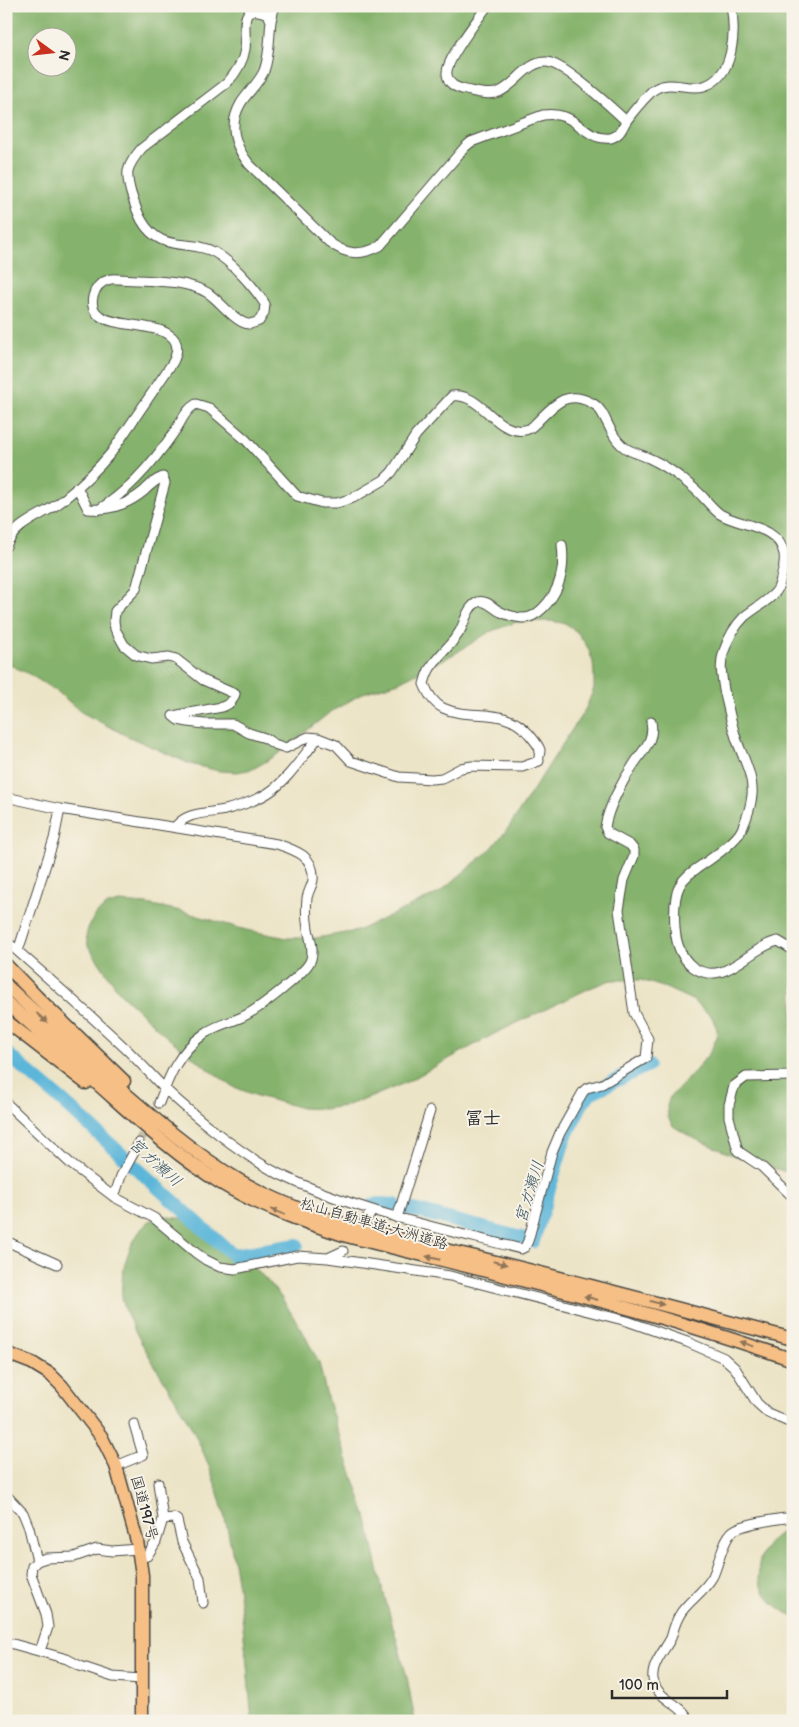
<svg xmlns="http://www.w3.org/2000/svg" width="799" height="1727" viewBox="0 0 799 1727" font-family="'Balsamiq Sans','Klee One',sans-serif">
<rect width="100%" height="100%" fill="#f7f3e8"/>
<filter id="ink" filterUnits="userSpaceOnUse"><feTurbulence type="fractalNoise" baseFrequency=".02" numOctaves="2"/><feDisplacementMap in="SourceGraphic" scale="10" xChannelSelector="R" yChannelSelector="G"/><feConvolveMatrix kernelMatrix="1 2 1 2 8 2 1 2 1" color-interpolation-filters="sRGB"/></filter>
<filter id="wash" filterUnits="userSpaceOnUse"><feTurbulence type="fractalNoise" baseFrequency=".0096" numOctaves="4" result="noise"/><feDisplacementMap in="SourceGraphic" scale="20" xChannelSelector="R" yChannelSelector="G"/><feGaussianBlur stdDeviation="1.12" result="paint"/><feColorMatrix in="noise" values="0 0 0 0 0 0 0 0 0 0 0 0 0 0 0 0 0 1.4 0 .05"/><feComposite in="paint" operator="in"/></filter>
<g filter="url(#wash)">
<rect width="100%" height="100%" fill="#ece4c6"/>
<path fill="#85b26c" stroke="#586e4c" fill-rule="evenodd" d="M6,6H793V1174L737,1157L691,1137L673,1126L668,1117L667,1106L670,1097L695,1071L710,1052L717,1037V1029L712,1017L692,1000L666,988L641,980H611L590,988L496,1033L407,1082L369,1098L344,1106L324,1109L302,1108L257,1096L232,1086L211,1071L168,1038L120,993L88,946L86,936L89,925L97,913L108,905L119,902L147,904L181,911L246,930L287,938H316L357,931L439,893L491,849L509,827L586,708L594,688V675L593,662L588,648L578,633L567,624L552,621L517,622L489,632L456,653L399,682L363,693L329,713L275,756L253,769L237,772L219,771L190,764L123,734L81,712L58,692L29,674L6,663ZM38,38H68V68H38Z
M160,1216L187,1219L199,1225L211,1232L264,1277L281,1297L302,1330L319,1363L328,1401L367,1519L382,1587L407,1677L415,1721H252C244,1633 237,1523 199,1443C181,1404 155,1369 135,1331C130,1320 123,1308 122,1296C120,1272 129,1240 147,1223C151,1220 156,1218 160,1216Z
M793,1527V1617C783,1610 773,1605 766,1595C748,1570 764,1535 793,1527Z"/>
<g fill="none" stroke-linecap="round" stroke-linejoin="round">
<path stroke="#5bb6d9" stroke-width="2.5" d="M230,1266L233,1255"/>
<path stroke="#5bb6d9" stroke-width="14" d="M6,1053L60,1099L233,1255L297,1245
M373,1205L380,1204L395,1205
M406,1208L533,1241L565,1137L581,1105L590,1093L648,1065"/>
</g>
</g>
<g filter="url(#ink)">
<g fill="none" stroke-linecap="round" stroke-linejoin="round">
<path stroke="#c5bfa7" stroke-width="9" stroke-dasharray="9 4.5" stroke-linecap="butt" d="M139,1143L159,1103"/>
<g stroke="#484742" stroke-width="11">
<path id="minor" d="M274,6C274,12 272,16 271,21C269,38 270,55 264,71C258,84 248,92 241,103C228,125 234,145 249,164L329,242C346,255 361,256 380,246L465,147L471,142L543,115C551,114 557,114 565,117C579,122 589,138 605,138C610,139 615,137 619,133C622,130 624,124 627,120C634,110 643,100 652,91C667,78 688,91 704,86C734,77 736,32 731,6
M487,6C478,20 445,60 447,74C448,85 457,88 466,90C476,92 489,96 499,92C516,85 527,61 547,62C565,64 612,108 626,121
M77,487L88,509C110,511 127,505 144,491C150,485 155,480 163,477L165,483L136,589L115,611L114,621L115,629L124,645L136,655L151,659L169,657L176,659L203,680L235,694C233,701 230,704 222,707L173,716L178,720L188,722L204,724H233L249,733L265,738L274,744L286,748L308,737L318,738L336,745L351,761L399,777L432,779L442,778L461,768L472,766L522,767L539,761C538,758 540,754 540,750C538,744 533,739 529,734C504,705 470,721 443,708C433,703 428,694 424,684C425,680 427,674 429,670C437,656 452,645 460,631C465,622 467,607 478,602C486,599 494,609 501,612C505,614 511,616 516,617C527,620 535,616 543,608C560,591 565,569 562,545
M98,510C128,492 155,460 175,431C182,421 185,410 196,404L209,408L223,420L246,440L297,496L322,503H337L353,498L384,480L392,472L416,435L452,396C482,392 495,435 525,430C531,429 533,426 537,422C554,405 566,389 592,403C607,410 608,438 627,449C636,454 646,456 655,461C663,465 672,471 680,477C687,483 696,489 702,496C708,502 713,509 720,514C739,526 779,525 784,554C785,561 784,567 782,574C781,578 780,584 778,588C774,598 753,609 744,617C735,626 728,639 724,651C719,665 722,676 724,690C728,706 731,722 736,738C742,756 754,776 752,795C751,805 746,820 742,829C739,836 732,842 726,847C689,879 671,871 675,928C676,943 680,957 693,967C724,989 749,947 778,941L793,950
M6,546C16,521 44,516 63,500C80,486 97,470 111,453L173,362C194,318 120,331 100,316C86,307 93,284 108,280C111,278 116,279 119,279C147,281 184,279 208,293C219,300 236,323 248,324C251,324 256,322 259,321L264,313L265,304C254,287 232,262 214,252C198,243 178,247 162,240C143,231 137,212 131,193C129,186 127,179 128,171C130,162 136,155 142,148L227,83C236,73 243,63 245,49C248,34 235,0 268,14L271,21
M6,797L60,809L277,844C295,850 315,856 313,880C312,886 308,892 307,898C306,908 306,918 308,929C310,939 314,948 311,959C308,972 256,1011 242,1017C229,1023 216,1025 204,1034C178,1053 170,1074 159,1103
M175,827C188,811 206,814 225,810C240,806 255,801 268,793C286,782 304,755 318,738
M6,941C46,976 86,1011 124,1047C138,1060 151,1075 164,1088C195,1117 242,1155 279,1174C355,1211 439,1228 521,1249L525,1247L528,1241L552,1152L560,1133L583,1092L587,1088L602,1084L646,1058L648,1039L634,1013L619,910L624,880L634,856V850L630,845L608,833L605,827C608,807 623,780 634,764C643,750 655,740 651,722
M18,951L54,839L60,809
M793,1076L746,1077L734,1086L729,1105V1117L738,1151L762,1167L793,1197
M6,1103L72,1165L114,1197L154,1218L196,1253L206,1260L220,1267L235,1269L297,1256L328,1258L450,1276L627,1321L687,1342L724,1358L735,1368L757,1403L768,1413L793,1424
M114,1197L121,1176L139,1143
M397,1218L430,1111
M365,1220L373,1211
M6,1241L57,1264
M328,1258L343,1251
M116,1466L143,1455L134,1424
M158,1483L163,1519
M6,1495L23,1513L29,1528L37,1561
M140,1558L147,1556L156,1542L163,1519L174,1518L177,1520L182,1542L200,1578L203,1603
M6,1642L67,1659L80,1666L113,1677L141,1679
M40,1651L48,1627L46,1614L31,1574L32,1566L37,1561L46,1558L74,1557L97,1549L112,1551L138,1549
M689,1721C683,1703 656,1700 653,1679C651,1665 665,1650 671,1638C673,1631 675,1623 679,1616C686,1602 704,1593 713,1576C719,1563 723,1539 733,1531C743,1523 779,1519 793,1517"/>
</g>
<g stroke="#484742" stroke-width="15">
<path id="highway" d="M6,965L37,997L124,1081
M6,985C41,1018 76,1049 111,1081C152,1117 193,1153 240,1181C315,1224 405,1240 488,1260C590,1285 691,1312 793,1339
M6,1002C37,1030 69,1057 100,1086C138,1120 176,1156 221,1183C261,1207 303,1222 347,1236C496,1274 647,1308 793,1360
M6,1021L86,1083
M6,1353L32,1363L50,1374L62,1386L101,1436L116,1466L137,1541L142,1575V1721"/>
</g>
<use href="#minor" stroke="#fff" stroke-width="9"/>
<use href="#highway" stroke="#f5bf86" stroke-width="12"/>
</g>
<defs><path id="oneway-solid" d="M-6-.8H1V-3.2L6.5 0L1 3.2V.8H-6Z" transform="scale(1.25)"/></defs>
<g fill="#907558">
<use href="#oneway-solid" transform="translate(42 1018) rotate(42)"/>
<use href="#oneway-solid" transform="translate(278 1212) rotate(-157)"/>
<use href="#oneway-solid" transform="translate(433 1258) rotate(-166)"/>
<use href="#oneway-solid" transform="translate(500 1263) rotate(14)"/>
<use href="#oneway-solid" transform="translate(591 1298) rotate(-165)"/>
<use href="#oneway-solid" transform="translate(657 1303) rotate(15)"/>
<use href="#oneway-solid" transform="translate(747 1344) rotate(-161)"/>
</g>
</g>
<g text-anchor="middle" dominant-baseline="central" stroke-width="4" stroke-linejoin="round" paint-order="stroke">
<g font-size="15" fill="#2b2b2b" stroke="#f7f3e8">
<text transform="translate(374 1224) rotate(16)">松山自動車道;大洲道路</text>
<text transform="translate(144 1508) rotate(75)">国道197号</text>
</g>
<g font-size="16" font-style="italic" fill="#39555f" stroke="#f7f3e8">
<text transform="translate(155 1163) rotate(42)">宮ガ瀬川</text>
<text transform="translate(530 1192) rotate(-73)">宮ガ瀬川</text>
</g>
<g font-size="18" font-weight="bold" fill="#2b2b2b" stroke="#f7f3e8">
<text x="483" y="1118">冨士</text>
</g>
</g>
<rect width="799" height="1727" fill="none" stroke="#f7f3e8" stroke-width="25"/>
<g transform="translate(52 52) rotate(105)"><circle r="24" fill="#f7f3e8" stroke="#a5a39c"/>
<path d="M0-4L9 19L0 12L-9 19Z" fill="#c8321e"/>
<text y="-8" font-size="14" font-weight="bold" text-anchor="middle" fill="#2b2b2b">N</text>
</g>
<path d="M612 1690v8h115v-8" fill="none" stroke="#2b2b2b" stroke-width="2.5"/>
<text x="619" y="1690" font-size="15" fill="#2b2b2b" stroke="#f7f3e8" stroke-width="4" paint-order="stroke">100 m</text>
</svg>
